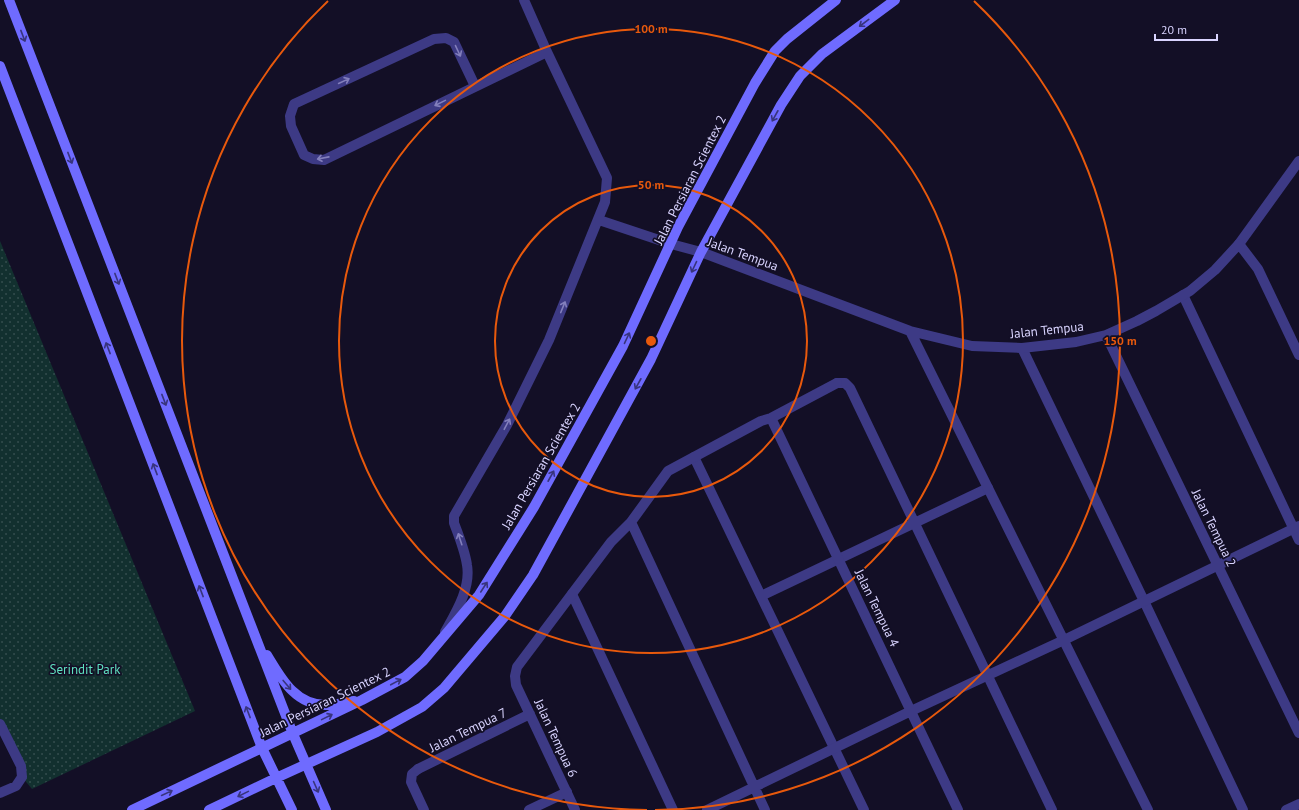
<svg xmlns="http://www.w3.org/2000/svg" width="1299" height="810" viewBox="0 0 1299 810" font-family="'PT Sans',sans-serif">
<defs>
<pattern id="green-dots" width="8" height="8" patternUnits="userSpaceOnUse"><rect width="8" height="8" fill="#12302f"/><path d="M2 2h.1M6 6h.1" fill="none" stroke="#344d4e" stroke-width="1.8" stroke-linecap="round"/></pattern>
</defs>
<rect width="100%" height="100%" fill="#130f26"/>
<path fill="url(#green-dots)" d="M0,241L195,711L32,789L22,777L0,724Z"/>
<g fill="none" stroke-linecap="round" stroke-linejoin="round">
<path stroke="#3d3a85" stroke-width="10" d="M475,86L454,42L446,38L434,39L294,104L290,116L291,126L304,155L313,159L324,160L547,52
M599,220L671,244
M1239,244L1299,161
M1183,295L1299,540
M1022,348L1144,601L1243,810
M837,383H845L850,388L1052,810
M694,457L864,810
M572,594L673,810
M761,596L988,488
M445,632C456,612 471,588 467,565C465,551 459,536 454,523V516L507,425L549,340L605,202L607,178L547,52L524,0
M418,769L412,774L411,782L424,810
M529,810L567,792
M1286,810L1299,804"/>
<path stroke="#3d3a85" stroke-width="10" d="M671,244L701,252L910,331L972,346L1022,348L1076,342L1106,335L1137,321L1156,311L1190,291L1215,270L1239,244L1258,269L1299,355
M910,331L1148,810
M1106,335L1299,733
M771,418L958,810
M631,522L765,810
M0,724L21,766L22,777L16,786L0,793
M418,769L530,714
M575,810L516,685L515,676L517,667L611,542L631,522L668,471L761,421L771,418L837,383
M707,810L911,711L1064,640L1299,526"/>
<path stroke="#6f6bff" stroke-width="10" d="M9,0L293,734L326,810
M0,66L262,748L292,810
M267,655C281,678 295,705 326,705C335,705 345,702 354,701
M132,810L362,700L405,677L423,661L479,595L534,507L623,346L678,227L755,83L775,51L787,39L836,0
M209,810L276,778L377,732L422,707L444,688L505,616L533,575L651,359L701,252L781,105L800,76L822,54L895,0"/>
</g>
<defs><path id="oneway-shaft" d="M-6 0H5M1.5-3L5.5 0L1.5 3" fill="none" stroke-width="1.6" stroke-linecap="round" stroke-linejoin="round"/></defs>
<g stroke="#38347d">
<use href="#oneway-shaft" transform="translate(864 23) rotate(143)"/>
<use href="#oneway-shaft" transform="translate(23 36) rotate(69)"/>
<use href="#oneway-shaft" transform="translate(775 116) rotate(119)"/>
<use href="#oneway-shaft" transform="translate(70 158) rotate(69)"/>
<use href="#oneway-shaft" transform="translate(694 267) rotate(115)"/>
<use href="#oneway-shaft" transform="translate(117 279) rotate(69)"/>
<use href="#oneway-shaft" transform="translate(627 338) rotate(-65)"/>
<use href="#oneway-shaft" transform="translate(108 348) rotate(-111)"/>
<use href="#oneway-shaft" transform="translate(638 384) rotate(119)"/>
<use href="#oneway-shaft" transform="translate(164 400) rotate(69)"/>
<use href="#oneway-shaft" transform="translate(155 469) rotate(-111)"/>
<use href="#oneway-shaft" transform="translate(551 476) rotate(-61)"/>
<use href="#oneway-shaft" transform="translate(484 587) rotate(-57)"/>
<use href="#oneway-shaft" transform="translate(201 591) rotate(-111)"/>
<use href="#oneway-shaft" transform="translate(396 682) rotate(-28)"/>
<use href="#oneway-shaft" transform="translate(287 685) rotate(50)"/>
<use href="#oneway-shaft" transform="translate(248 712) rotate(-111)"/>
<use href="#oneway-shaft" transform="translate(327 717) rotate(-26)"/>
<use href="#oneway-shaft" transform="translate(316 787) rotate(66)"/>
<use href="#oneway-shaft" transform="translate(167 793) rotate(-25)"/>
<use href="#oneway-shaft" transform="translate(243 794) rotate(154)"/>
</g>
<g stroke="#837fbc">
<use href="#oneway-shaft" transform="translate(458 51) rotate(65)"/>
<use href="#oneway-shaft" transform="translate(344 81) rotate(-25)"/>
<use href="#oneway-shaft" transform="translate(440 103) rotate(154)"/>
<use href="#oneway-shaft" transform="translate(323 158) rotate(169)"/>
<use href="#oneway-shaft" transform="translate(563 307) rotate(-68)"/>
<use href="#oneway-shaft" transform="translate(507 424) rotate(-62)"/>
<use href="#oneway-shaft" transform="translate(460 539) rotate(-108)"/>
</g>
<g fill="none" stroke="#e8590c" stroke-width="2">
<circle cx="651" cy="341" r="156"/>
<circle cx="651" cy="341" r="312"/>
<path d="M647 810A469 469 0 0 1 328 1M974 1A469 469 0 0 1 655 810"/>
</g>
<g text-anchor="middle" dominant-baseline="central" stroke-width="3.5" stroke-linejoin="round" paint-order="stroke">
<g font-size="13" fill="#d9d4ff" stroke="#130f26">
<text transform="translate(690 180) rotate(-63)">Jalan Persiaran Scientex 2</text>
<text transform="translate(743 254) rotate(20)">Jalan Tempua</text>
<text transform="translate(1047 330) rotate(-6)">Jalan Tempua</text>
<text transform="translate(541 466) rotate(-60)">Jalan Persiaran Scientex 2</text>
<text transform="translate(1214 528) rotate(64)">Jalan Tempua 2</text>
<text transform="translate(877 608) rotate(64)">Jalan Tempua 4</text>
<text transform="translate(325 702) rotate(-26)">Jalan Persiaran Scientex 2</text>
<text transform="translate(468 730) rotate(-26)">Jalan Tempua 7</text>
<text transform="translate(556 738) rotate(65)">Jalan Tempua 6</text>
</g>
<g font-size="13" fill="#5fe0c0" stroke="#130f26">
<text x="85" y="669">Serindit Park</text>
</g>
</g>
<circle cx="651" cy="341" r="6" fill="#e8590c" stroke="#130f26" stroke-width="2"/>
<g font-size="12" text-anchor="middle" font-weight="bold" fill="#e8590c" stroke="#130f26" stroke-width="3.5" stroke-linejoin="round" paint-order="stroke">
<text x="651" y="33">100 m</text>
<text x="651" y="189">50 m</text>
<text x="1120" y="345">150 m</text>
</g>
<path d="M1155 34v6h62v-6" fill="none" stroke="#d9d4ff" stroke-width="2"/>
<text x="1161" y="34" font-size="12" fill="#d9d4ff" stroke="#130f26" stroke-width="3" paint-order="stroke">20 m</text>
</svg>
